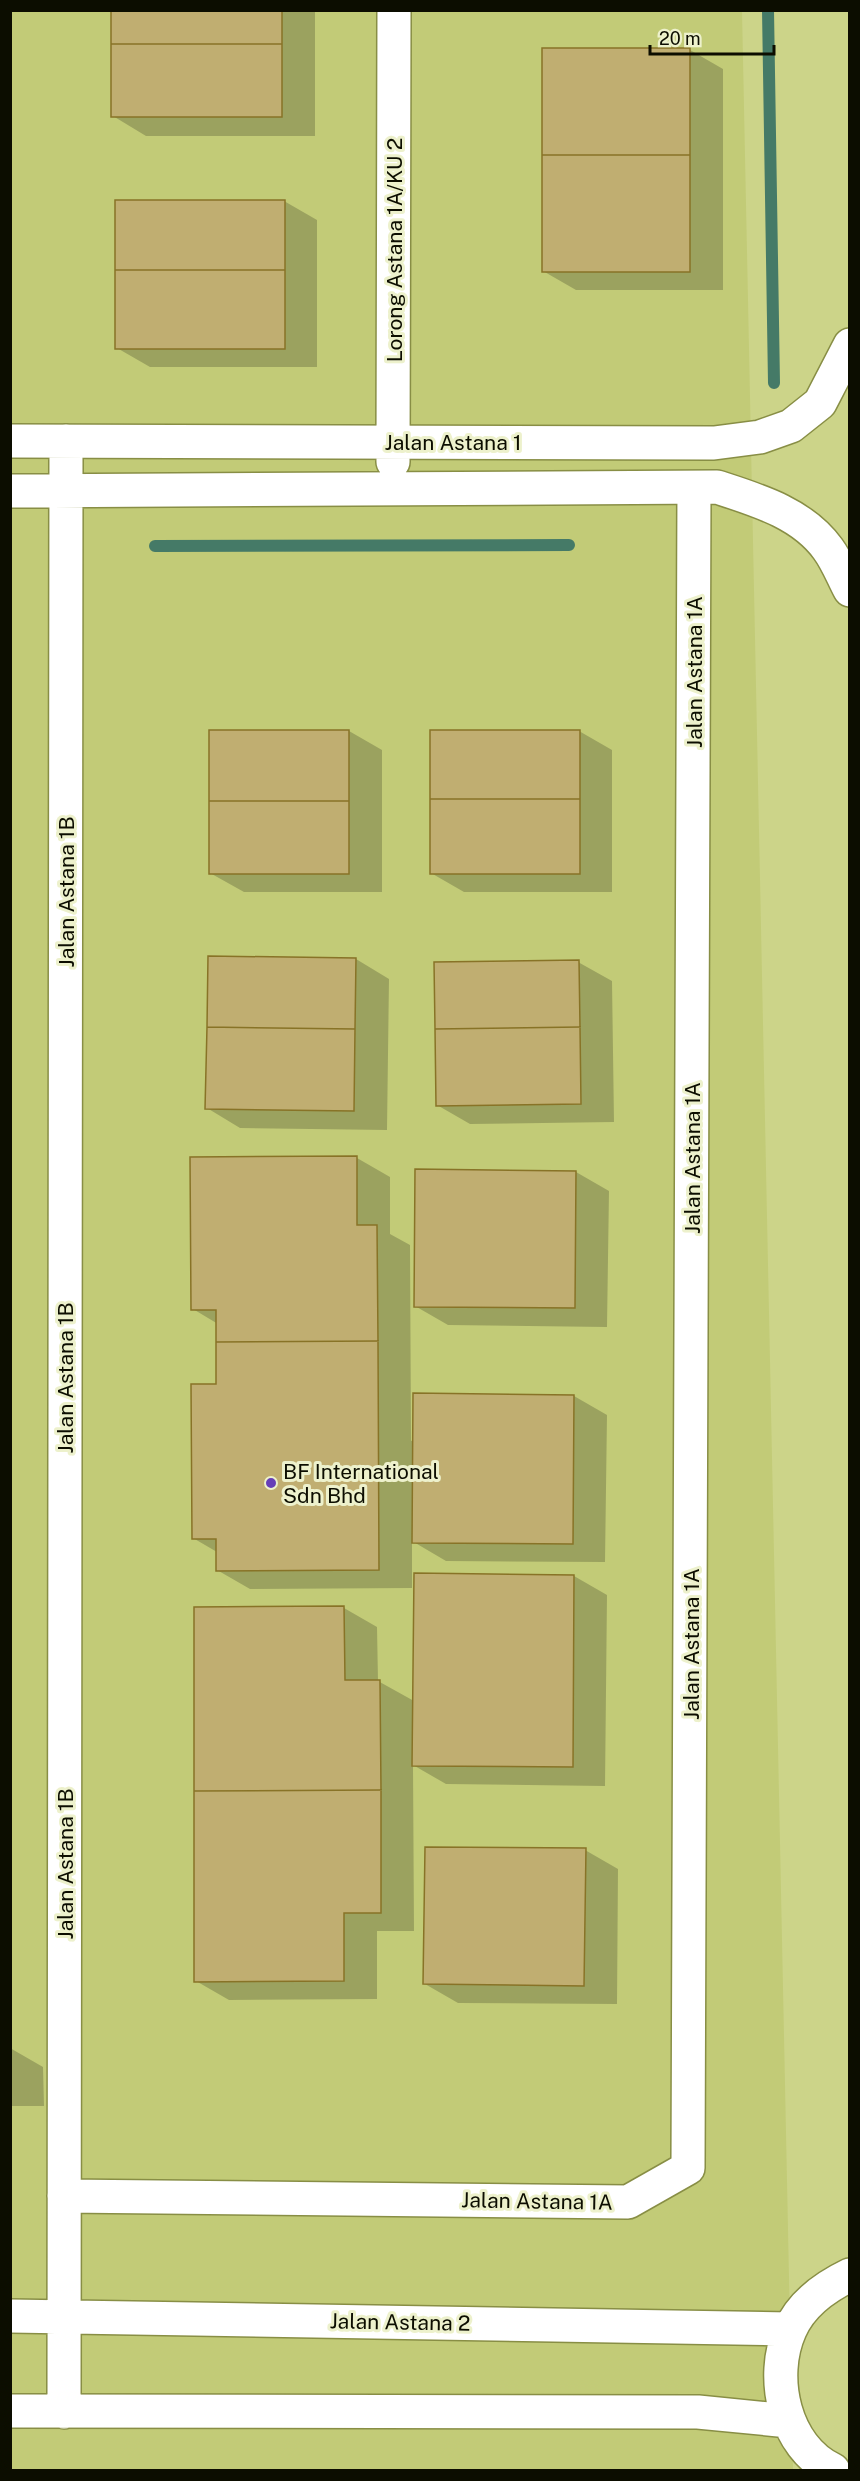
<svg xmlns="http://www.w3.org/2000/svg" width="860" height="2481" viewBox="0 0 860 2481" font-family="'Public Sans',sans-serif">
<rect width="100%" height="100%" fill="#ccd489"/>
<path fill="#c2cb77" d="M11,11H742L793,2470H11Z"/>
<path fill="#0003" d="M113,10H315V136H146L113,116Z
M690,50L723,69V290H576L543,271Z
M284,201L317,220V367H150L117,348Z
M349,731L382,750V892H244L210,873Z
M579,731L612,750V892H464L431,873Z
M356,959L389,979L387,1130L240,1128L207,1108Z
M578,962L612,981L614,1122L470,1124L437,1105Z
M357,1158L390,1177V1234L410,1245L411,1441L574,1396L607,1415L605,1562L446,1561L412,1541V1588L250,1589L217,1570V1552L193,1538L218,1386V1324L193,1309L192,1159Z
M576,1172L609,1191L607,1327L448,1325L415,1306Z
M574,1576L607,1595L605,1786L446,1784L413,1765L414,1931H377V1999L229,2000L196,1981L344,1608L377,1627L378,1681L414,1701Z
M585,1850L618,1869L617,2004L458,2003L425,1984Z
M10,2048L43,2067L44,2106H10Z"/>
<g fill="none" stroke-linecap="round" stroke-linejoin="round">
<path stroke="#457a67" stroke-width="12" d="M768,10L774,383
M155,546L569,545"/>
</g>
<path fill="#c0ae71" stroke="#887327" stroke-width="1.5" d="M111,10H282V44H111Z
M111,44H282V117H111Z
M542,48H690V155H542Z
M542,155H690V272H542Z
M115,200H285V270H115Z
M115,270H285V349H115Z
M209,730H349V801H209Z
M430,730H580V799H430Z
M430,799H580V874H430Z
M209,801H349V874H209Z
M208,956L356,958L355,1029L207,1027Z
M579,960L580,1027L435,1029L434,962Z
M207,1027L355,1029L354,1111L205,1109Z
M580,1027L581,1104L436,1106L435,1029Z
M357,1156V1225H377L378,1341L216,1342V1310H191L190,1157Z
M415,1169L576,1171L575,1308L414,1307Z
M378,1341L379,1570L216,1571V1539H192L191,1384H216V1342Z
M413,1393L574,1395L573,1544L412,1543Z
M414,1573L574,1575L573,1767L412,1766Z
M344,1606L345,1680H380L381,1790L194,1791V1607Z
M381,1790V1913H344V1981L194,1982V1791Z
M425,1847L586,1848L584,1986L423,1984Z"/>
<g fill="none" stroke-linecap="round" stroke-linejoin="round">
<g stroke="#888e45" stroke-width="36">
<path id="minor" d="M10,441L714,443L760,437L791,426L820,403L850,345
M393,462L394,10
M10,491L717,487C757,500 802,513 828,549C837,561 843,577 850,590
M64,2196L628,2202L688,2168L694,488
M10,2316L790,2329
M10,2411L698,2412L789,2421
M64,2412L66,441
M833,2470C784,2447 769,2377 790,2330C801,2304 825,2287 850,2275"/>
</g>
<use href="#minor" stroke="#fff" stroke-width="33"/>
</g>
<circle fill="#663fb7" stroke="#edf1cc" stroke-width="2" cx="271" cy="1483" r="6"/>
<g text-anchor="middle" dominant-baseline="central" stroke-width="6" stroke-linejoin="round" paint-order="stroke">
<g font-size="21" fill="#0c0d00" stroke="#edf1cc">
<text transform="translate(394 250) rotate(-90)">Lorong Astana 1A/KU 2</text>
<text x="453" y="442">Jalan Astana 1</text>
<text transform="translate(694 672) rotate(-90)">Jalan Astana 1A</text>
<text transform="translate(66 892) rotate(-90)">Jalan Astana 1B</text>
<text transform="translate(692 1158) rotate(-90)">Jalan Astana 1A</text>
<text transform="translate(65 1378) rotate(-90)">Jalan Astana 1B</text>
<text transform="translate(691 1644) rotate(-90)">Jalan Astana 1A</text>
<text transform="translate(65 1864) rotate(-90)">Jalan Astana 1B</text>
<text transform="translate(537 2201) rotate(1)">Jalan Astana 1A</text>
<text transform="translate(400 2322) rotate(1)">Jalan Astana 2</text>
</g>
<g font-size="21" fill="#0c0d00" stroke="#edf1cc" text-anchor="start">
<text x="283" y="1471">BF International<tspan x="283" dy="24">Sdn Bhd</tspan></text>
</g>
</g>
<rect width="860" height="2481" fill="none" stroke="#0c0d00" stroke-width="24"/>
<path d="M650 45v9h124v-9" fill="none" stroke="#0c0d00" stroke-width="3"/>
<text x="659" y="45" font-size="18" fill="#0c0d00" stroke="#edf1cc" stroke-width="4.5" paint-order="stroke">20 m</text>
</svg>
